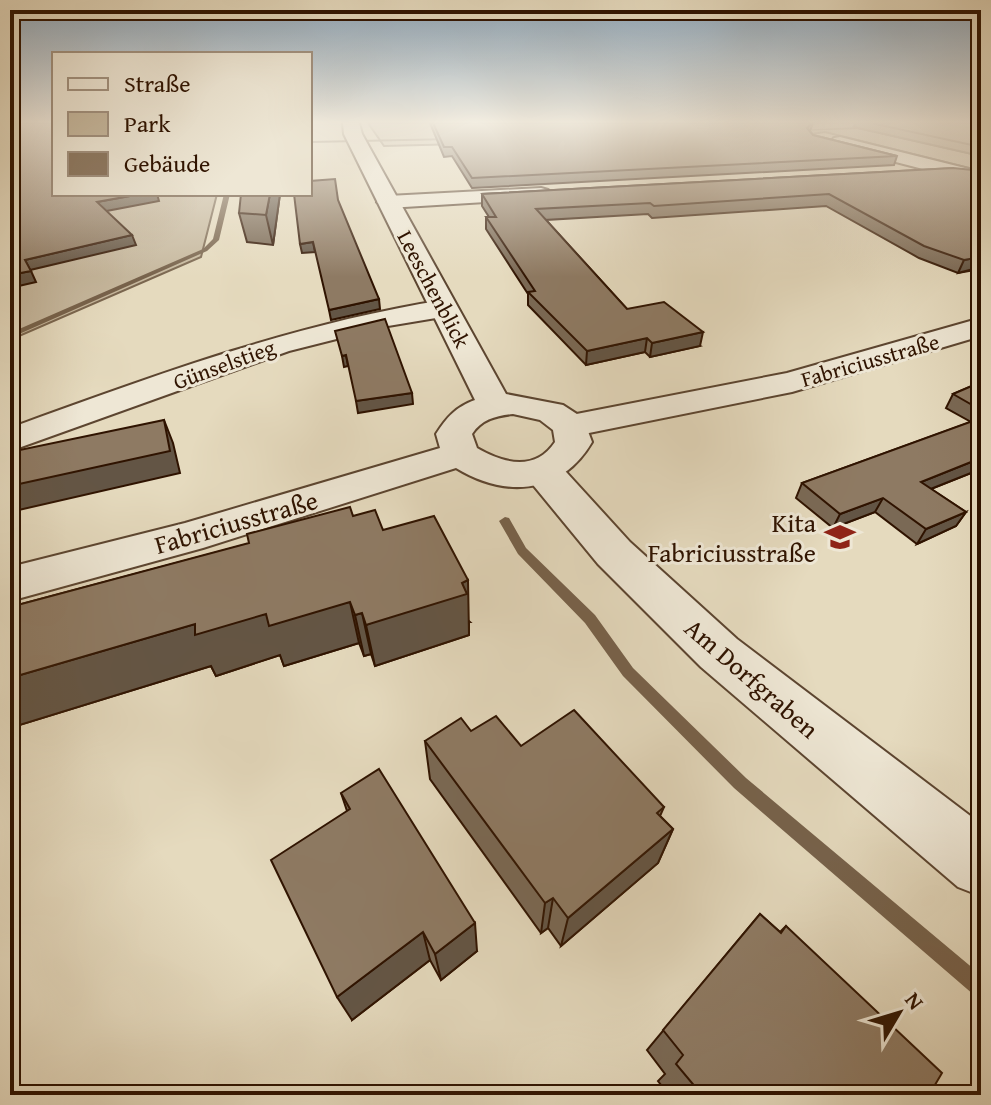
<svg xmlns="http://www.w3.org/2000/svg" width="991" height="1105" viewBox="0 0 991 1105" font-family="'Gentium Book Plus',serif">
<rect width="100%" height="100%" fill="#e5dabe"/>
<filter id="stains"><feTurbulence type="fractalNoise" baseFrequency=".0025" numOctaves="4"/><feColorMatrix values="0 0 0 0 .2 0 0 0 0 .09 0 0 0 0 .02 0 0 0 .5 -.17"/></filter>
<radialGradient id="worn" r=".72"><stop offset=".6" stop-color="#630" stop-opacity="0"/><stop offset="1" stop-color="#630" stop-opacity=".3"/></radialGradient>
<path fill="#c6b89e" stroke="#7a664f" stroke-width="2" d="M368,123H856L854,126L858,128L981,156V171L825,132L805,135L384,146Z
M10,127L54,194H217L201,257L10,340Z"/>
<path fill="#a7967d" stroke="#77624b" stroke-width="2" d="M856,123H981V156L858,128L854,126Z"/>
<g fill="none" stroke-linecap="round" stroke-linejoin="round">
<path stroke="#6b543e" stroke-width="2" d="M871,123L981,147"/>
<path fill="#77624b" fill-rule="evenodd" d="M858,127L860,129L795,131L797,130Z
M453,138L451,140L310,143V141Z
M224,194H230L219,240L207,251L10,338V333L203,249L213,239Z
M505,517L509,518L526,548L595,615L633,668L746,778L981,975V998L974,995L734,788L623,676L585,623L518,554L499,521Z"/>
<g stroke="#5c4530" stroke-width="4">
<path id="minor" d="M840,137L981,172V184L834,146L831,142L834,138Z
M541,188L548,190L551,194L548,198L388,208L377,202L388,196Z
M444,300L454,303L458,309L454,315L388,326L289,351L10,451V428C153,376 293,324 444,300Z
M981,318V336L792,392L569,437L556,434L551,426L556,418L787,373Z
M543,459L557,462L630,542L737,639L981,824V896L958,887L701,667L598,564L529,480L524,471L529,462Z"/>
</g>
<g stroke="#5c4530" stroke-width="4">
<path id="tertiary" d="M343,123H359L362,134L506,394L563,405L583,418L592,442C561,495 505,498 456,468L203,548L10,601V567L185,523L440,448L436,434C447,417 456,407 475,400L344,134ZM513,414L540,420L553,430L555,442C535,472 503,463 477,448L472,434C482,419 496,416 513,414Z"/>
</g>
<use href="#minor" fill="#eee7d5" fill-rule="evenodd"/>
<use href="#tertiary" fill="#eee7d5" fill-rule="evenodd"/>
</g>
<path fill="#7a6955" stroke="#2f1300" stroke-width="2" d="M430,123H813L810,131L813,135L897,156L894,165L472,188L452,156L444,157Z
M953,168L975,270L958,273L919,258L826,206L652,218L648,214L546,220L627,309L700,346L650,357L645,352L586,365L528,305V294L486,229V217H489L482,206V194Z
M280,194L273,245L247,242L239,213Z
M981,382V469L931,489L966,512L956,526L917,544L875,512L833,528L796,498L802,483L971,422L946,408L953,394Z
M353,516L470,622H469V635L375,666L371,654L364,656L359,643L284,666L280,655L216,676L211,666L10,728V607Z
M425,741L521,746L664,807L660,816L673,829L658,863L561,946L548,928L541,933L430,779Z
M341,793L477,951L441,980L430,960L352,1020L347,811Z
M760,914L780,932L786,926L929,1095H669L658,1081L665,1074L647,1050Z"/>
<path fill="#635545" stroke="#2f1300" stroke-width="2" d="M141,194H157L159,201L101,212L97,202Z
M270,194H280L273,245L266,215Z
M132,235L136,245L30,270L25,260Z
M313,242L315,252L302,253L300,244Z
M981,257V267L958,273L964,260Z
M31,271L36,282L10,288V275Z
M379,299L380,309L331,320L329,310Z
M703,332L700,346L650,357L652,343Z
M647,338L645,352L586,365L587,351Z
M346,355L348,366L344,367L342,356Z
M412,393L413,404L358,413L356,401Z
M164,420L173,443L180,473L10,512V486Z
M981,458V469L913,496L921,482Z
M883,498L875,512L833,528L840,514Z
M966,512L956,526L917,544L926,529Z
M468,580L469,635L375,666L366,625Z
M350,602L359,643L284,666L280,655L216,676L211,666L10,728V678L195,624Z
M362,613L371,654L364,656L355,615Z
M673,829L658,863L561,946L568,918Z
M553,898L548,928L541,933L545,903Z
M475,923L477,951L441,980L435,954Z
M423,932L430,960L352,1020L337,997Z"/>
<path fill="#8e7a63" stroke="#2f1300" stroke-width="2" d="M10,123H54V194H141L97,202L132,235L25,260L31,271L10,275Z
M433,123H812L807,128L813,135L897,156L472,178L452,147H444Z
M953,168L973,170L981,174V257L964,260L924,246L829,194L654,206L650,203L536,209L627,309L664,302L703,332L652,343L647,338L587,351L528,292L535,291L486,217H496L482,194Z
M335,179L338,200L379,299L329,310L313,242L300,244L294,194H310V181Z
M241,194H270L266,215L239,213Z
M385,319L412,393L356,401L346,355L342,356L335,331Z
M981,382V410L953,394Z
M981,418V458L921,482L966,512L926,529L883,498L840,514L802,483Z
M164,420L170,451L10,486V452Z
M350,507L353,516L375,510L383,530L434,516L468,580L462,583L467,594L366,625L362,613L355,615L350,602L269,626L266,614L195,635V624L10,678V607L249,543L247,534Z
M574,710L664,807L657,813L673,829L568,918L553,898L545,903L425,741L461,718L471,731L496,716L521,746Z
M379,769L475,923L435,954L423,932L337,997L271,860L350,809L341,793Z
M760,914L781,933L786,926L942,1073L929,1095H702L676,1064L683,1055L663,1030Z"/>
<linearGradient id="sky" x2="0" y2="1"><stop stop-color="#8ea8bd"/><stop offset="0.44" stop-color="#f3eee2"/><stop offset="1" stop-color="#f3eee2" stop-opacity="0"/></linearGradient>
<rect width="991" height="277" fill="url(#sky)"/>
<defs>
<g id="school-bare" transform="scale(2.4)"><path d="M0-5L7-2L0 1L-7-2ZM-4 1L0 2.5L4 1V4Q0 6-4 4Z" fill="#8f2418" stroke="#eee7d5" stroke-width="2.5" paint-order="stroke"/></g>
</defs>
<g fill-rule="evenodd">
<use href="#school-bare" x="840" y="537"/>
</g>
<g text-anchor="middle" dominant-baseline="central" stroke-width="6" stroke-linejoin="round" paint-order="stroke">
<g font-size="22" fill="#2f1300" stroke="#eee7d5">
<text transform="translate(434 289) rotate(62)">Leeschenblick</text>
<text transform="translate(870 360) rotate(-16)">Fabriciusstraße</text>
<text transform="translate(224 364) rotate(-20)">Günselstieg</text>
</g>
<g font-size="26" fill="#2f1300" stroke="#eee7d5">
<text transform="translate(236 522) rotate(-16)">Fabriciusstraße</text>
<text transform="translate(752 678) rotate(41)">Am Dorfgraben</text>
</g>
<g font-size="26" fill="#2f1300" stroke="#eee7d5" text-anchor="end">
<text x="816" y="522">Kita<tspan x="816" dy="30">Fabriciusstraße</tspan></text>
</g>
</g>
<rect width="991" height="1105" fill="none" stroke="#e5dabe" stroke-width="40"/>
<rect x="12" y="12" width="967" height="1081" fill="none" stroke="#2f1300" stroke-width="4"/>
<rect x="20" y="20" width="951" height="1065" fill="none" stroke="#2f1300" stroke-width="2"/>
<rect x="52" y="52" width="260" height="144" fill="#eee7d5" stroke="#a29280" stroke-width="2"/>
<rect x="68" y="78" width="40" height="12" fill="#eee7d5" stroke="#a29280" stroke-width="2"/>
<text x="124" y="92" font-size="24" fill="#2f1300">Straße</text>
<rect x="68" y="112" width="40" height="24" fill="#c6b89e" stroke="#a29280" stroke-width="2"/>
<text x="124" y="132" font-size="24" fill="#2f1300">Park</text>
<rect x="68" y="152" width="40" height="24" fill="#8e7a63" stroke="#a29280" stroke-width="2"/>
<text x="124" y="172" font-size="24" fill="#2f1300">Gebäude</text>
<g transform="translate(899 1013) rotate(52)" stroke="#eee7d5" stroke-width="6" paint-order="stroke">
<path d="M0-6L14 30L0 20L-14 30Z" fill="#2f1300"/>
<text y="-12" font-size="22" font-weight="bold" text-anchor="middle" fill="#2f1300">N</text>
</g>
<rect width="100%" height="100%" filter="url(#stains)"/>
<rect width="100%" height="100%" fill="url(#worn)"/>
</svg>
